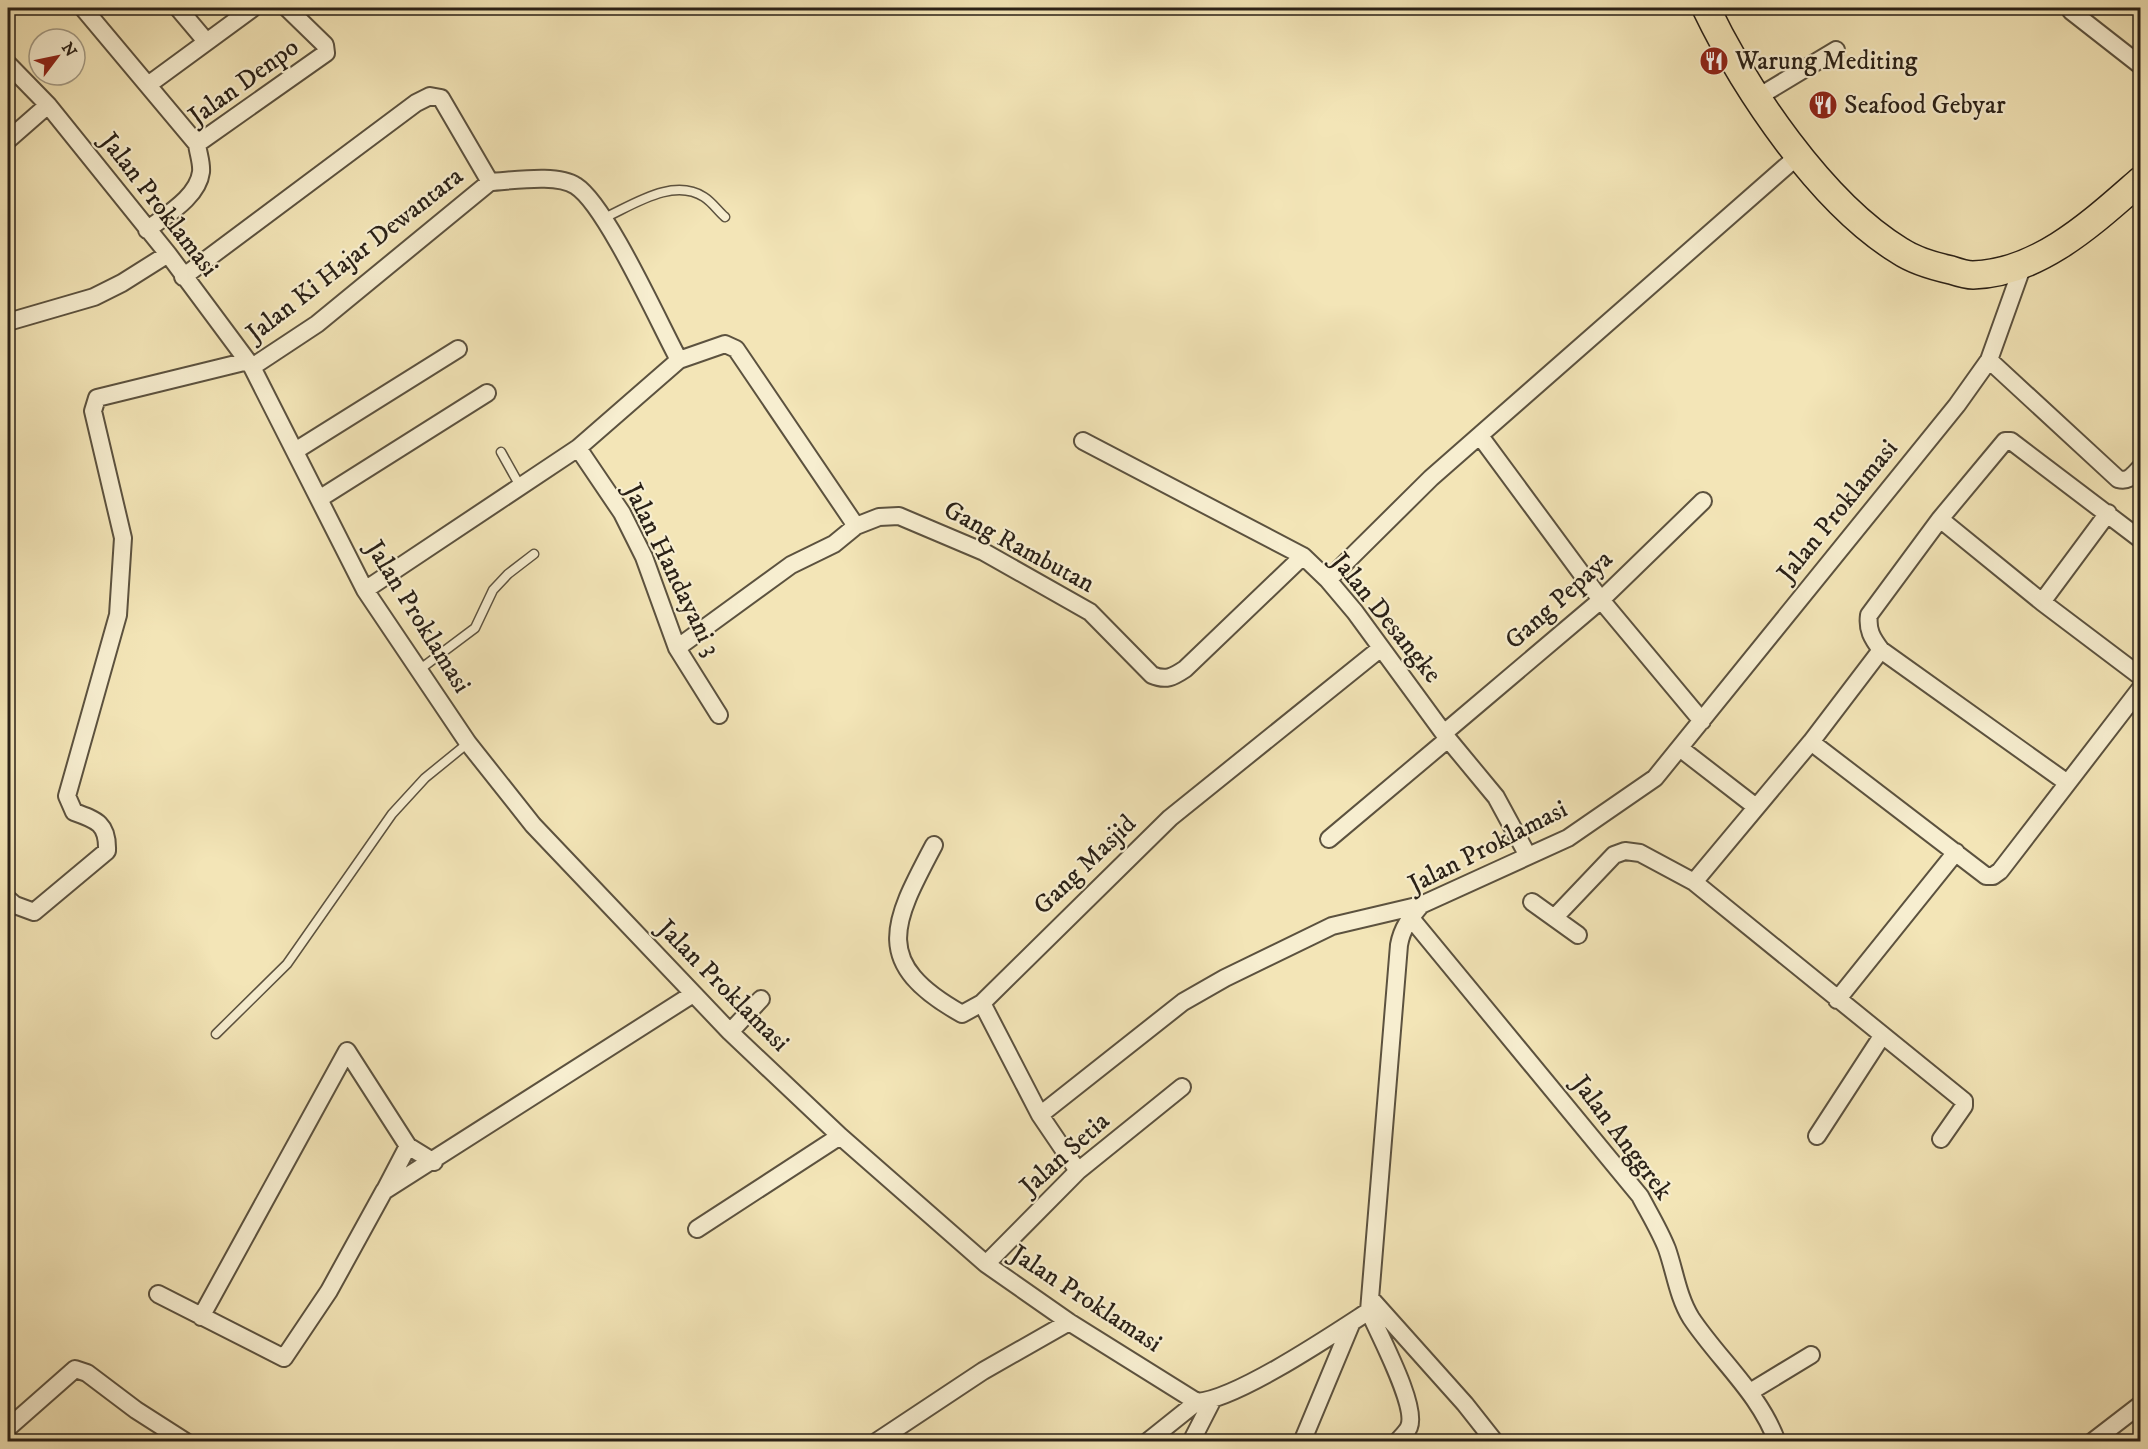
<svg xmlns="http://www.w3.org/2000/svg" width="2148" height="1449" viewBox="0 0 2148 1449" font-family="'IM FELL DW Pica',serif">
<rect width="100%" height="100%" fill="#f3e5b7"/>
<filter id="stains"><feTurbulence type="fractalNoise" baseFrequency=".00333" numOctaves="4"/><feColorMatrix values="0 0 0 0 .2 0 0 0 0 .09 0 0 0 0 .02 0 0 0 .5 -.17"/></filter>
<radialGradient id="worn" r=".72"><stop offset=".6" stop-color="#630" stop-opacity="0"/><stop offset="1" stop-color="#630" stop-opacity=".3"/></radialGradient>
<g fill="none" stroke-linecap="round" stroke-linejoin="round">
<g stroke="#5c523f" stroke-width="11">
<path id="service" d="M604,218C633,205 673,177 704,197C712,202 718,211 725,217
M501,452L520,486
M419,670L475,628L493,590L508,574L534,554
M216,1034L287,964L392,814L425,778L468,743"/>
</g>
<g stroke="#5c523f" stroke-width="20">
<path id="minor" d="M83,8L197,144
M178,8L205,40
M2071,11L2140,65
M8,64L48,105L168,254L252,367L365,590L468,743L533,825L730,1032L840,1136L986,1264L1069,1322L1197,1402C1237,1399 1332,1335 1369,1311L1399,945C1402,928 1410,918 1421,905L1568,838L1655,778L1957,405L1989,360L2023,265
M148,85L253,8
M1758,97L1836,50
M8,140L48,105
M147,230C166,215 198,197 201,172C202,163 198,153 197,144L326,53L325,45L287,8
M183,277L416,103L430,96L441,98L490,182C512,181 557,173 576,186C606,205 659,323 679,360L578,448L365,590
M8,322L94,297L122,283L168,254
M679,360L725,344L736,349L856,526
M1989,360L2118,479C2129,482 2133,475 2140,468
M252,367L317,324L490,182
M1480,436L1601,600L1702,721
M1083,441L1303,556L1328,580L1355,612L1448,739L1496,797L1528,856
M578,448L622,513L644,557L677,648L719,715
M295,451L458,349
M319,499L487,393
M1940,519L2042,602L2140,676
M1328,580L1431,478L1799,155
M2042,602L2108,513
M677,648L791,565L834,544L856,526L879,517L899,516L984,552L1090,612L1152,675C1166,681 1173,677 1185,669L1303,556
M1444,733L1601,600L1703,501
M1811,742L1986,876H1993L2000,871L2140,689
M1681,749L1756,807
M2066,782L1881,650C1872,638 1867,630 1869,615L1940,519L2005,441H2011L2140,539
M1329,839L1448,739
M934,845C892,924 871,963 962,1014L982,1003
M1694,882L1811,742L1881,650
M8,899L15,905L34,912L107,851C108,824 97,820 74,812L67,796L118,615L123,538L93,411L97,398L248,361
M1532,902L1578,935
M1410,917L1640,1196C1649,1213 1660,1231 1667,1249C1675,1272 1678,1297 1691,1318C1719,1360 1760,1394 1777,1442
M1555,917L1614,855L1625,851L1640,853L1694,882L1964,1101V1106L1941,1139
M1837,1000L1956,852
M730,1032L761,999
M1040,1115L1183,1002L1225,978L1332,926L1421,905
M1817,1136L1882,1036
M1078,1171L1040,1115L982,1003L1170,818L1381,648
M385,1190L408,1146L434,1162
M697,1229L840,1136
M986,1264L1078,1171L1182,1087
M158,1294L284,1358L329,1291L384,1191L693,994
M1372,1300L1465,1404L1495,1442
M1369,1311C1378,1333 1418,1406 1409,1427C1407,1432 1401,1437 1397,1442
M201,1317L347,1051L408,1146
M1750,1392L1811,1355
M8,1428L75,1369L87,1373L136,1410L186,1442
M876,1442L983,1371L1069,1322
M1147,1442L1197,1402
M1191,1442L1212,1401
M1302,1442L1352,1322
M2092,1442L2140,1405"/>
</g>
<g stroke="#2a2117" stroke-width="30">
<path id="trunk" d="M1706,8C1745,89 1821,203 1900,251C1915,261 1933,266 1951,270C1957,272 1966,275 1973,275C2039,273 2093,222 2140,181"/>
</g>
<use href="#service" stroke="#f7eed0" stroke-width="8"/>
<use href="#minor" stroke="#f7eed0" stroke-width="16"/>
<use href="#trunk" stroke="#f3e5b7" stroke-width="27"/>
</g>
<defs>
<g id="restaurant-disc" transform="scale(1.5)"><circle r="9.5" fill="#8f2418" stroke="#f7eed0"/><path d="M-5-6h1v4h1v-4h1v4h1v-4h1v5L-1.5 .5V6h-2V.5L-5-1ZM5-6V6H3V1.5H1.5Q1.5-4 5-6Z" fill="#fff"/></g>
</defs>
<g fill-rule="evenodd">
<use href="#restaurant-disc" x="1714" y="61"/>
<use href="#restaurant-disc" x="1823" y="105"/>
</g>
<g text-anchor="middle" dominant-baseline="central" stroke-width="4.5" stroke-linejoin="round" paint-order="stroke">
<g font-size="26" fill="#2a2117" stroke="#f7eed0" text-anchor="start">
<text x="1735" y="61">Warung Mediting</text>
<text x="1844" y="105">Seafood Gebyar</text>
</g>
<g font-size="26" fill="#2a2117" stroke="#f7eed0">
<text transform="translate(244 82) rotate(-36)">Jalan Denpo</text>
<text transform="translate(159 205) rotate(52)">Jalan Proklamasi</text>
<text transform="translate(355 255) rotate(-38)">Jalan Ki Hajar Dewantara</text>
<text transform="translate(1838 511) rotate(-51)">Jalan Proklamasi</text>
<text transform="translate(1019 547) rotate(28)">Gang Rambutan</text>
<text transform="translate(672 570) rotate(64)">Jalan Handayani 3</text>
<text transform="translate(1559 600) rotate(-42)">Gang Pepaya</text>
<text transform="translate(418 617) rotate(58)">Jalan Proklamasi</text>
<text transform="translate(1386 618) rotate(51)">Jalan Desangke</text>
<text transform="translate(1488 847) rotate(-27)">Jalan Proklamasi</text>
<text transform="translate(1085 865) rotate(-44)">Gang Masjid</text>
<text transform="translate(723 986) rotate(45)">Jalan Proklamasi</text>
<text transform="translate(1622 1138) rotate(53)">Jalan Anggrek</text>
<text transform="translate(1065 1154) rotate(-42)">Jalan Setia</text>
<text transform="translate(1086 1299) rotate(33)">Jalan Proklamasi</text>
</g>
</g>
<rect width="2148" height="1449" fill="none" stroke="#f3e5b7" stroke-width="30"/>
<rect x="9" y="9" width="2130" height="1431" fill="none" stroke="#2a2117" stroke-width="3"/>
<rect x="15" y="15" width="2118" height="1419" fill="none" stroke="#2a2117" stroke-width="1.5"/>
<g transform="translate(57 57) rotate(58)"><circle r="28" fill="#f7eed0" stroke="#a59c86" stroke-width="1.5"/>
<path d="M0-4.5L10 22L0 15L-10 22Z" fill="#8f2418"/>
<text y="-9" font-size="16" font-weight="bold" text-anchor="middle" fill="#2a2117">N</text>
</g>
<rect width="100%" height="100%" filter="url(#stains)"/>
<rect width="100%" height="100%" fill="url(#worn)"/>
</svg>
